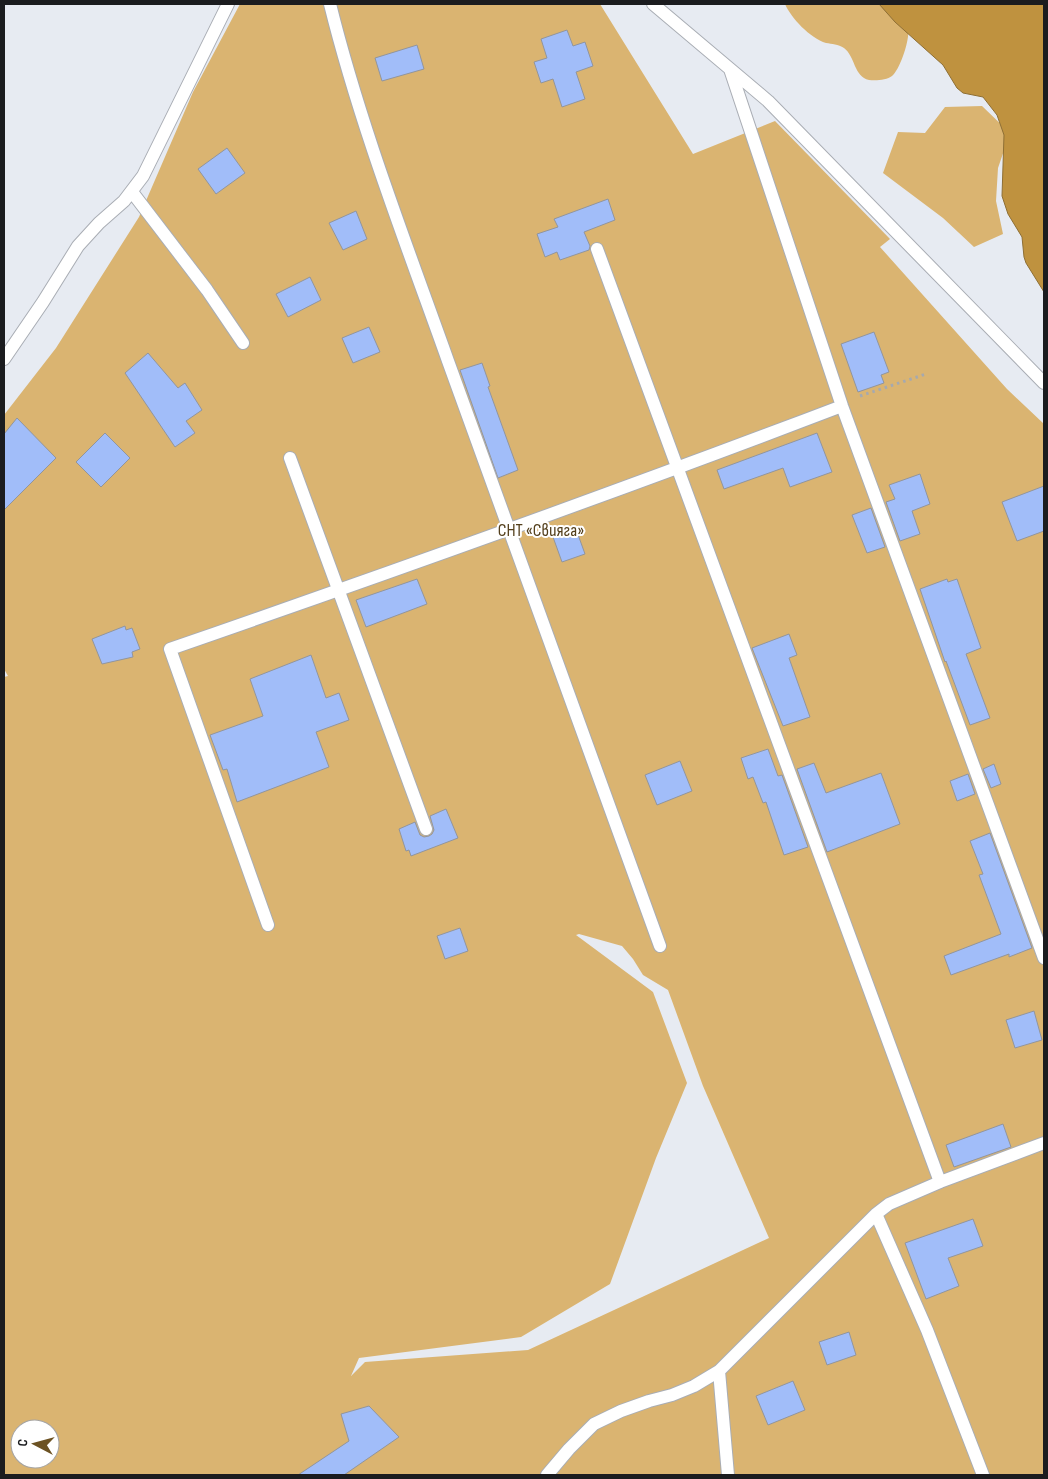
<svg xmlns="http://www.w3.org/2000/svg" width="1048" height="1479" viewBox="0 0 1048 1479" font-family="'Sofia Sans Condensed',sans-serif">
<rect width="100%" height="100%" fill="#e7ebf2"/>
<path fill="#dab471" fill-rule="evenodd" d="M240,4H600L693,154L775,121L890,239L880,247L1007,389L1044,424V1475H4V677L8,676L4,669V415L56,348L139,217L193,92ZM579,934L622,946L633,959L643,975L668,990L703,1086L769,1238L528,1350L365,1362L351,1376L359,1358L521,1337L610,1284L656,1158L687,1083L653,992L576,935ZM20,1429H50V1459H20Z
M785,4H891C895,10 906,23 908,30C910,39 900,70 892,76C887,80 876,81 869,80C854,77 855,56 844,48C838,44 832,44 826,43C810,38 791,18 785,4Z
M982,106L1010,133L998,168L996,201L1003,234L974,247L943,218L883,173L898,132L925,133L945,107Z"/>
<path fill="#bf923f" stroke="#8e6f35" d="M879,4H1044V292L1026,263L1024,257L1022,237L1008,214L1002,196L1004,135L997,115L983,97L963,93L957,88L943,65L895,22Z"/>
<path fill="#a1bdf9" stroke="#92959c" d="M567,30L573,46L585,42L593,66L576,72L585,99L562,107L553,79L541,83L534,62L547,58L541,39Z
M417,45L424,69L382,81L375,58Z
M227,148L245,173L216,194L198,169Z
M608,199L615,220L584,232L590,246L589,250L560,260L557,252L545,257L537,234L558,227L554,219Z
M356,211L367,239L343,250L329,223Z
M310,277L321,300L288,317L276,294Z
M369,327L380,352L353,363L342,338Z
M874,332L889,372L881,375L884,383L858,392L841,344Z
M148,353L178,388L185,383L202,410L186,421L195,433L175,447L125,373Z
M482,363L490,386L488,387L518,470L498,478L460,370Z
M17,418L56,458L4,510V434Z
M105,433L130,458L101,487L76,462Z
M817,433L832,472L790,487L783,468L724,489L717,470Z
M920,474L930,504L912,511L920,534L900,541L886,502L895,499L889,485Z
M1044,486V531L1017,541L1002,502Z
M871,508L885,547L867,553L852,515Z
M576,529L585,554L562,562L553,537Z
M417,579L427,604L366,627L356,600Z
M947,579L948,582L957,579L981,648L966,654L990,718L970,725L946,661L945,662L920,589Z
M125,626L126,630L132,628L140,649L132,652L133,657L102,664L92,639Z
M789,634L797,655L789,658L810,717L783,726L752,648Z
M311,655L326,698L339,693L349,720L316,732L329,767L237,802L227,769L223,770L210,735L263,716L250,679Z
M768,749L778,776L782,775L808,847L784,855L766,802L763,803L753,777L748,779L741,758Z
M680,761L692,791L657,805L645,775Z
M814,763L826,793L881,773L900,824L827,852L797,769Z
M994,764L1001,784L991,788L983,769Z
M968,774L975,794L957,801L950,781Z
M446,809L458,838L411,856L409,850L406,851L399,829L415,822L420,835L424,837L429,836L432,834L434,830L430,816Z
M990,833L1032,948L1009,957V954L951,975L944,956L1001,934L979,875L983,874L970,841Z
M460,928L468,951L445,959L437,936Z
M1034,1011L1042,1040L1015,1048L1006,1020Z
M1003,1124L1011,1147L954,1167L946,1145Z
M973,1219L983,1246L948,1258L959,1286L926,1299L905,1243Z
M849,1332L856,1355L827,1365L819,1342Z
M793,1381L805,1410L768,1425L756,1396Z
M369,1406L399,1437L344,1475H298L349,1441L341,1414Z"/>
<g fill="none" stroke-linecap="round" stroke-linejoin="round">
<g stroke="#a9adb4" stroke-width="14">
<path id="service" d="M330,4C360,125 406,243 448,361C517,556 588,751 660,946
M653,4L768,101L1044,383
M730,69L842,406L1044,958
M132,192L207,290L243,343
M597,249L940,1182
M4,359L43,302L78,246L99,223L124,201L143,176L228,4
M290,458L426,829
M268,925L170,649C395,571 619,491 842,406
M876,1214L927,1330L983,1475
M719,1371L728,1475
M547,1475L569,1449L594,1424L621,1411L649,1401L672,1395L694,1386L719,1371L876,1214L889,1204L940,1182L1044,1143"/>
</g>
<path stroke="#a6a9af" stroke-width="3" stroke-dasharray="2.5 4" stroke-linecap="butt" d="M860,396L926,374"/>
<use href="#service" stroke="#fff" stroke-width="12"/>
</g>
<g text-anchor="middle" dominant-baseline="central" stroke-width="4" stroke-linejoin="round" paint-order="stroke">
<g font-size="18" fill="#533f1c" stroke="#fff">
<text x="541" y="530">СНТ «Свияга»</text>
</g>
</g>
<rect width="1048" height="1479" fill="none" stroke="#1b1c1f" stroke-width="10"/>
<g transform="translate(35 1444) rotate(276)"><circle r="24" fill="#ffffff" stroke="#a4a4a5"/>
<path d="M0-4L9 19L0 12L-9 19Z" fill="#6c5223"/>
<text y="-8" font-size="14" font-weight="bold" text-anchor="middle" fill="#1b1c1f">С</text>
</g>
</svg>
